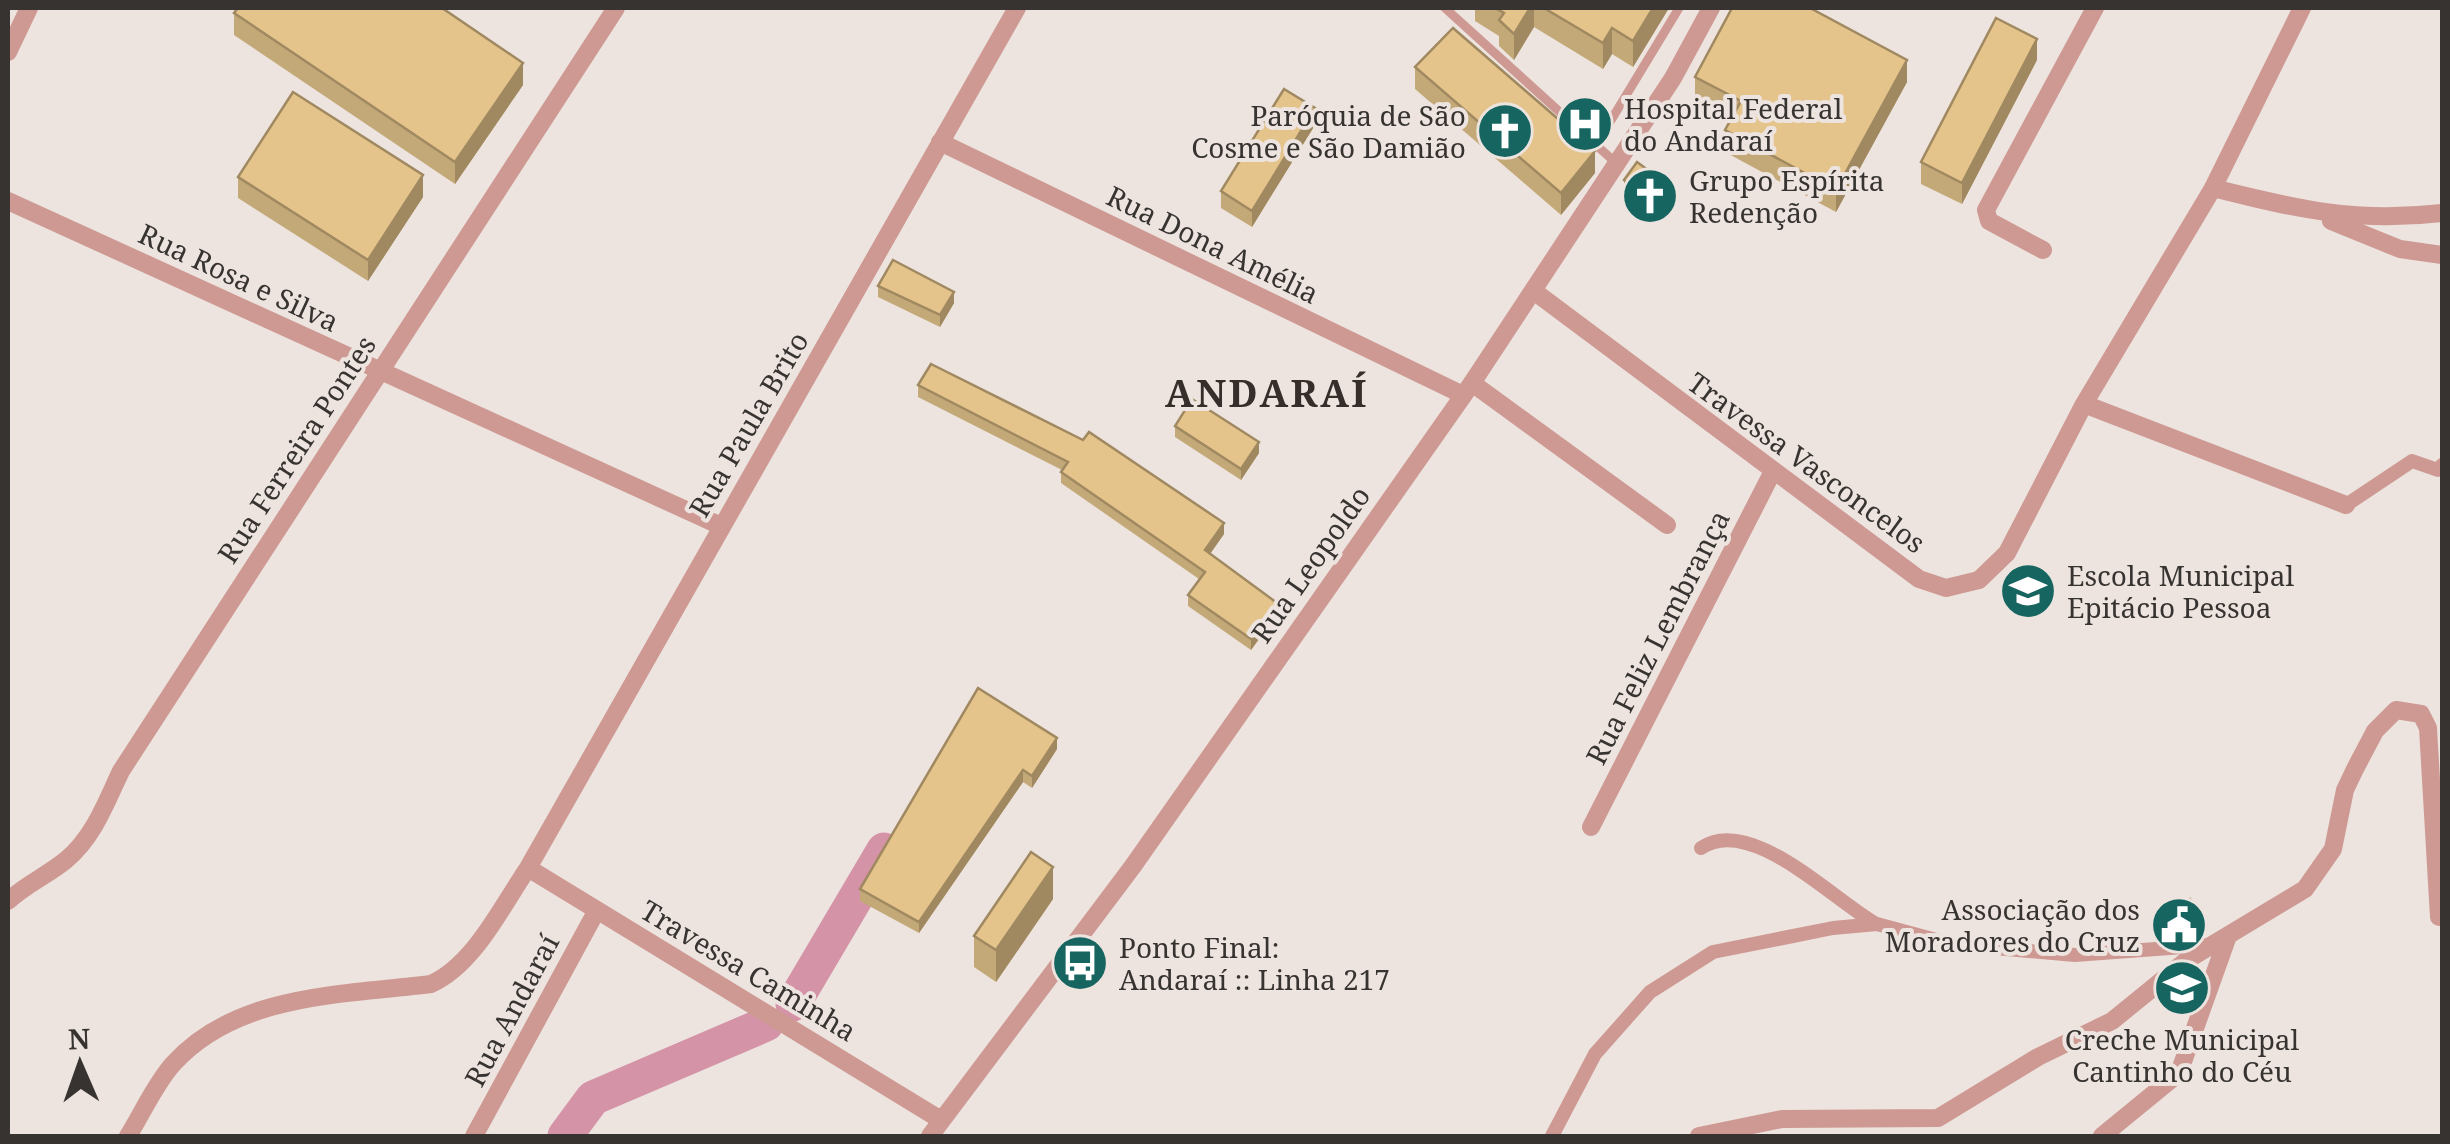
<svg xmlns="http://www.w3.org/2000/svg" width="2450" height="1144" viewBox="0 0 2450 1144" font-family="'Noto Serif',serif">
<rect width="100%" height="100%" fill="#ede4df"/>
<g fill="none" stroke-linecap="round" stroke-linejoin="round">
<path stroke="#d493a7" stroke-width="35" d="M793,1004L884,850
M565,1136L593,1098L766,1024"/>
<path stroke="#ce9993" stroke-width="9" d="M1445,8L1616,163
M1596,145L1679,8"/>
<path stroke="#ce9993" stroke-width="14" d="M2346,505L2412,461L2438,470L2442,465
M1701,848C1750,814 1832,899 1876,924
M1552,1136L1595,1054L1650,992L1713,952L1833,928L1877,924L1951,944L2075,955L2210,945"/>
<path stroke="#ce9993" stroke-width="18" d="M8,52L29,8
M940,142L1461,394
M2213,188C2297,209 2355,223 2442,213
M8,201L721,526
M2331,221L2400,249L2442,255
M2043,250L1989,221L1986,210L2095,8
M1535,292L1919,579L1946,588L1979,580L2007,553L2084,404L2213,188L2302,8
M1472,383L1667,525
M2084,404L2346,505
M1591,827L1772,473
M528,868L941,1120
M8,901C26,884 48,875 66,860C94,837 106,802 121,771L616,8
M128,1136C142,1114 155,1084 173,1064C237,993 344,995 431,984C474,965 502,906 528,868L1017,8
M474,1136L597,910
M930,1136L1133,866L1472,383L1673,78L1711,8
M1699,1136L1782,1119L1938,1118L2038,1057L2112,1021L2187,960L2305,889L2333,849L2345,790L2355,769L2375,731L2396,710L2421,714L2428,728L2439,917H2442
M2102,1136L2179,1073L2228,936"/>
</g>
<path fill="#c4a978" d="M1475,8H1669L1633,67L1612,54L1603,69L1534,27L1514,60L1499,46V36L1475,21Z
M234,13L523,85L455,184L234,35Z
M2037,60L1962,204L1921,184V162Z
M1415,67L1595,173L1561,215L1415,89Z
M1695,77L1907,82L1836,212L1725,152V130L1732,118L1695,99Z
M1315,125L1252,227L1221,208V191Z
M238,177L423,197L368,281L238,198Z
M1624,180L1675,202L1662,219L1624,191Z
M878,286L954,303L940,327L878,297Z
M918,385L1224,534L1210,554L1277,614L1251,650L1188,606V595L1199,579L1061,483V472L1062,470L918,397Z
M1175,426L1259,453L1241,480L1175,437Z
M978,688L1057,749L1032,788L1023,782L919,933L860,901V889Z
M1053,899L996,982L974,967V936Z
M2161,910L2197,929L2167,938L2161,921Z"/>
<path fill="#a08961" d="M1530,8H1534V27L1514,60V34Z
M1653,8H1669L1633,67V41Z
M1612,28V54L1603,69V43Z
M2037,39V60L1962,204V183Z
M1907,60V82L1836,212V190Z
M523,63V85L455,184V162Z
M1315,108V125L1252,227V211Z
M1595,151V173L1561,215V193Z
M423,175V197L368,281V260Z
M1675,190V202L1662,219V208Z
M954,292V303L940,327V315Z
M1259,442V453L1241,480V469Z
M1224,523V534L1205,561V550Z
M1277,603V614L1251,650V639Z
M1057,738V749L1032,788V776Z
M1023,770V782L919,933V922Z
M1053,867V899L996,982V950Z
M2197,918V929L2167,938V926Z"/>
<path fill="#e4c48b" stroke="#a08961" stroke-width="2.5" d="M238,8H442L523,63L455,162L234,13Z
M1495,8H1530L1514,34L1499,20L1504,13Z
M1544,8H1653L1633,41L1612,28L1603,43Z
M1732,8H1810L1907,60L1836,190L1725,130L1741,101L1695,77Z
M1996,18L2037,39L1962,183L1921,162Z
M1453,28L1595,151L1561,193L1415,67Z
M1284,89L1315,108L1252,211L1221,191Z
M293,92L423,175L368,260L238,177Z
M1637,162L1675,190L1662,208L1624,180Z
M893,260L954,292L940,315L878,286Z
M931,364L1083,440L1089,432L1224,523L1205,550L1277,603L1251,639L1188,595L1205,572L1061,472L1068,462L918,385Z
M1192,399L1259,442L1241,469L1175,426Z
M978,688L1057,738L1032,776L1023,770L919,922L860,889Z
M1031,852L1053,867L996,950L974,936Z
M2190,899L2197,918L2167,926L2161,910Z"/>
<defs>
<g id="hospital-disc" transform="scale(2.875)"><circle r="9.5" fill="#176561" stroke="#ede4df"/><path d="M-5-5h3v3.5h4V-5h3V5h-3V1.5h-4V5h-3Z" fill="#fff"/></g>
<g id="church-disc" transform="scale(2.875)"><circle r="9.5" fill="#176561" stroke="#ede4df"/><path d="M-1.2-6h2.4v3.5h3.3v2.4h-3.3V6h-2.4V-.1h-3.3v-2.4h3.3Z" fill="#fff"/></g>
<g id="school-disc" transform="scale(2.875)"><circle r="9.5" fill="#176561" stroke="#ede4df"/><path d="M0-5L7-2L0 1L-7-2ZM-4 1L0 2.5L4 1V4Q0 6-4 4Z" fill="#fff"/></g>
<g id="civic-disc" transform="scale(2.875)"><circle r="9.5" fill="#176561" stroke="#ede4df"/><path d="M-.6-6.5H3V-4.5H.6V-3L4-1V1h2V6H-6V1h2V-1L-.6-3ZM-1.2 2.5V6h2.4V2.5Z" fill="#fff"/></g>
<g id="bus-disc" transform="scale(2.875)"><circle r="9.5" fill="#176561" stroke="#ede4df"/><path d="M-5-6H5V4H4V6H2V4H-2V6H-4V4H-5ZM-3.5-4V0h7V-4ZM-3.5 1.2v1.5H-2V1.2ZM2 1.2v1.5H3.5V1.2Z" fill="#fff"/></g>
</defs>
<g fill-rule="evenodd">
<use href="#hospital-disc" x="1585" y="124"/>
<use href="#church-disc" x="1505" y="131"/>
<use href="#church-disc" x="1650" y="196"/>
<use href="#school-disc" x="2028" y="591"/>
<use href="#civic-disc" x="2179" y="925"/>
<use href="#bus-disc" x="1080" y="963"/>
<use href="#school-disc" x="2182" y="988"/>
</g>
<g text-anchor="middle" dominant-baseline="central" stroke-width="8" stroke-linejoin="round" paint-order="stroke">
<g font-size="28" fill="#363331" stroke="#ede4df" text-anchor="start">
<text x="1624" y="108">Hospital Federal<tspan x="1624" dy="32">do Andaraí</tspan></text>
<text x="1466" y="115" text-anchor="end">Paróquia de São<tspan x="1466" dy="32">Cosme e São Damião</tspan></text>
<text x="1689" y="180">Grupo Espírita<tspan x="1689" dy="32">Redenção</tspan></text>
<text x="2067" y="575">Escola Municipal<tspan x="2067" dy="32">Epitácio Pessoa</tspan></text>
<text x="2140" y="909" text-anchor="end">Associação dos<tspan x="2140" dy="32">Moradores do Cruz</tspan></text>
<text x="1119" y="947">Ponto Final:<tspan x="1119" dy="32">Andaraí :: Linha 217</tspan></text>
<text x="2182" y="1039" text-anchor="middle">Creche Municipal<tspan x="2182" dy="32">Cantinho do Céu</tspan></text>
</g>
<g font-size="28" fill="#363331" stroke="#ede4df">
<text transform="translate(1213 244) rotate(26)">Rua Dona Amélia</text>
<text transform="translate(239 277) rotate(25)">Rua Rosa e Silva</text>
<text transform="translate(748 424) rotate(-60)">Rua Paula Brito</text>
<text transform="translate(296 449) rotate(-57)">Rua Ferreira Pontes</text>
<text transform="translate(1807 462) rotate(36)">Travessa Vasconcelos</text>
<text transform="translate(1310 564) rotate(-55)">Rua Leopoldo</text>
<text transform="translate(1657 637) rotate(-63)">Rua Feliz Lembrança</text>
<text transform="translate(749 970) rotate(31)">Travessa Caminha</text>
<text transform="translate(511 1010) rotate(-62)">Rua Andaraí</text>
</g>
<g font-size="38" font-weight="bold" letter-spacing="2.5" fill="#352e2b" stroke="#ede4df">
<text x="1267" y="392">ANDARAÍ</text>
</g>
</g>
<rect width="2450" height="1144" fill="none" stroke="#363331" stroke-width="20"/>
<g transform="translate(80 1064) rotate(358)" stroke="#ede4df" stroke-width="8" paint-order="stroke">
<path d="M0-8L18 38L0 25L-18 38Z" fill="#363331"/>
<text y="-15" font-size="28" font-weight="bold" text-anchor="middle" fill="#363331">N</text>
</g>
</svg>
